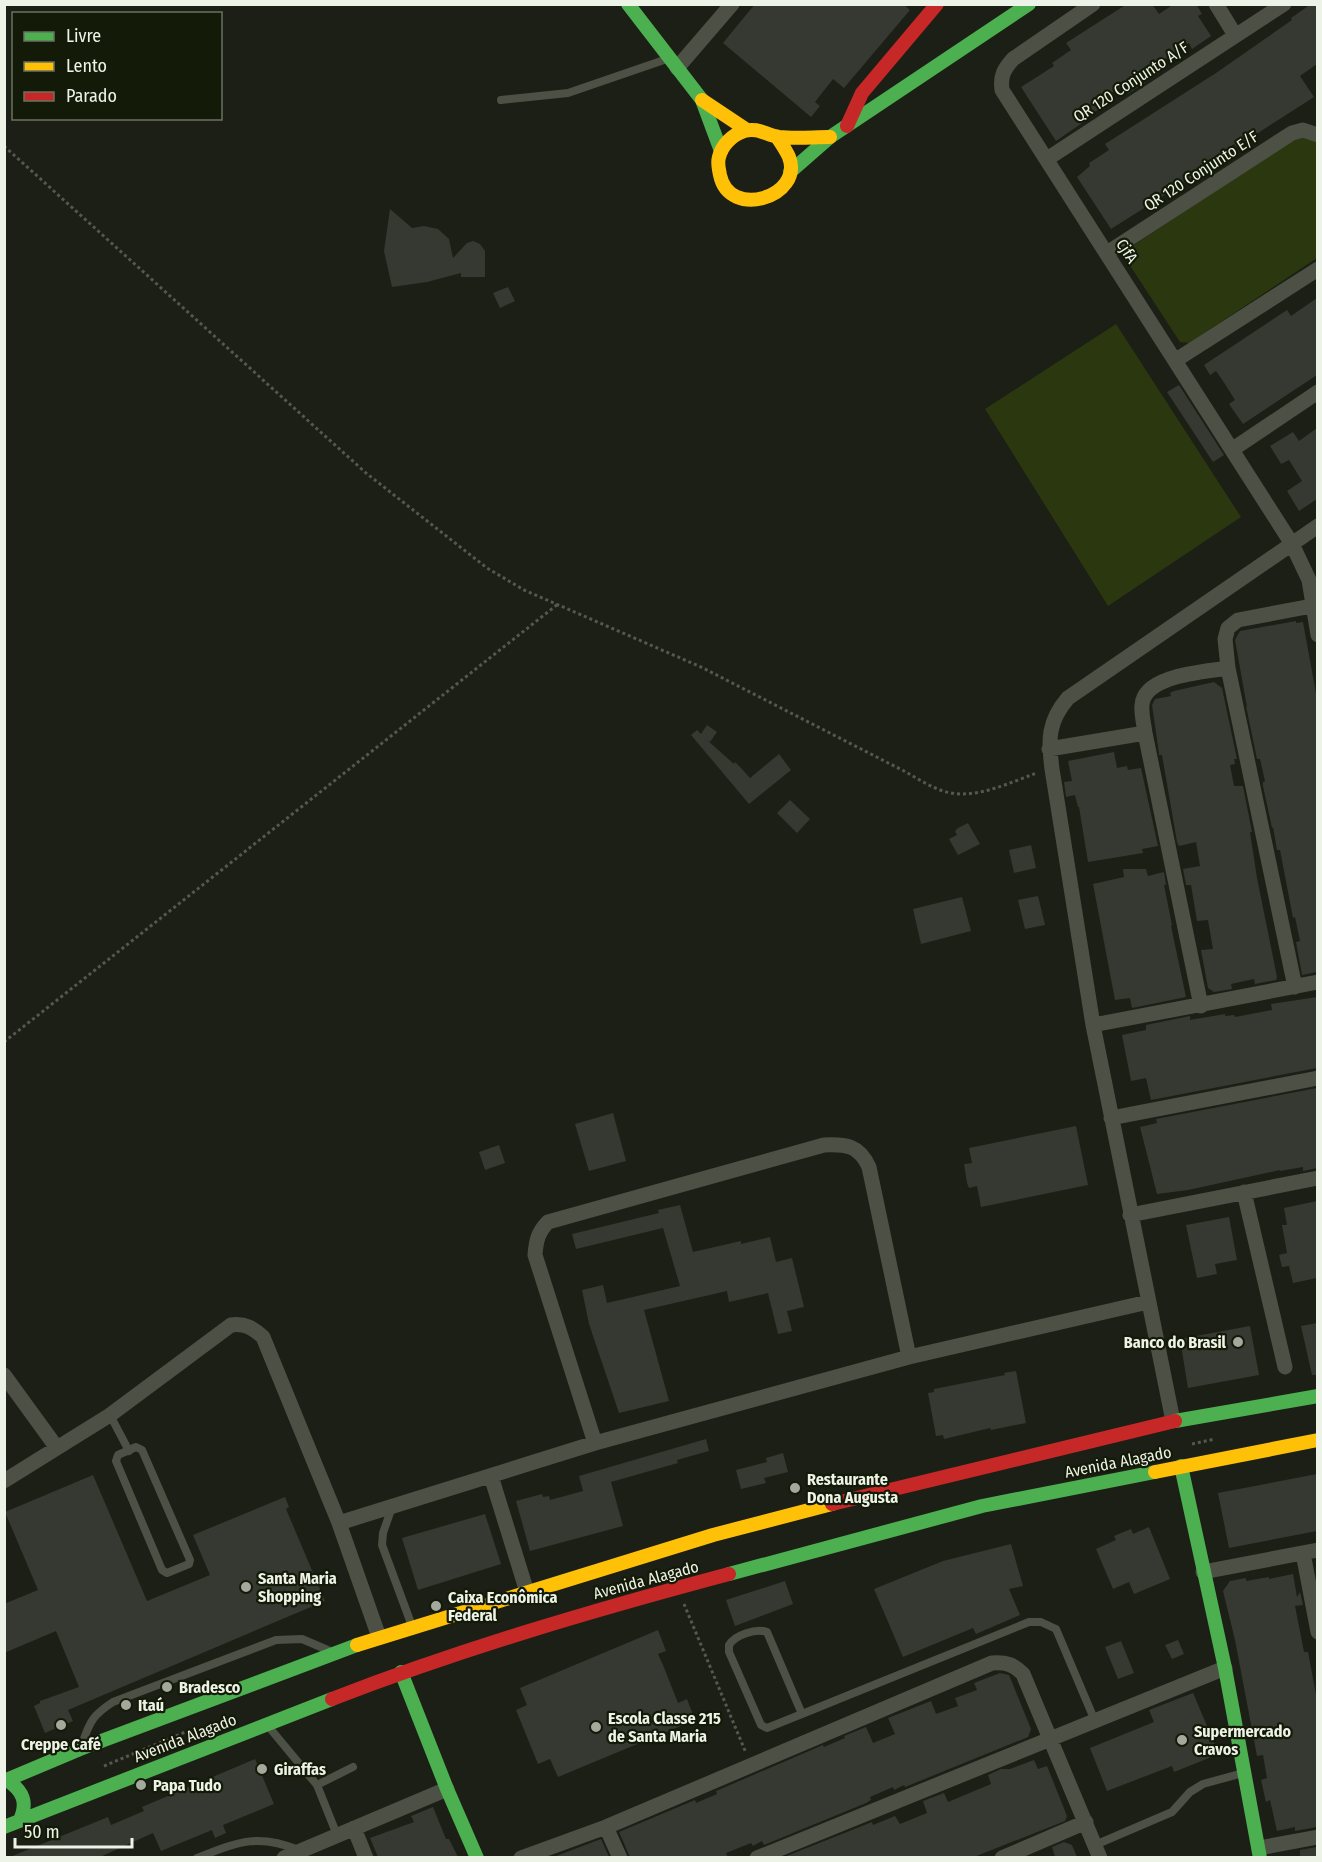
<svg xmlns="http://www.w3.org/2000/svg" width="1322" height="1862" viewBox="0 0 1322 1862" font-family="'Fira Sans Condensed',sans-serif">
<rect width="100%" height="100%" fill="#1c1f15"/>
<path fill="#2b370f" d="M1301,134L1315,139L1317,143V258L1189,343L1180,342L1127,261L1126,256L1128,249Z
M1116,324L1241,517L1108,606L985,409Z"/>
<path fill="#363931" d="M755,4H903L910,10L844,88L833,79L815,102L820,106L811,117L723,43Z
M1127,4H1152L1159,14L1174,4H1196L1202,14L1198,16L1211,36L1192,49L1189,43L1162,61L1167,67L1128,94L1123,86L1103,98L1107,104L1087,117L1088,119L1056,141L1021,87L1054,66L1052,63L1071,50L1066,43Z
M1311,4H1317V64L1300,76L1314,97L1236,147L1234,144L1195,170L1198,174L1111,229L1077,177L1090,166L1089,163L1109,150L1105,144L1216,73L1292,20L1291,18Z
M390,209L412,228L424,226L438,229L449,239L453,258L467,243L473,241L480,244L485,251V277H461V273L427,282L392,287L384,251Z
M508,287L515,301L500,308L493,293Z
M1317,298V375L1243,424L1229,404L1235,400L1223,381L1216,371L1210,375L1204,365L1287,310L1291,316Z
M1179,385L1224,455L1213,462L1167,392Z
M1317,428V499L1299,511L1287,491L1302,481L1289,460L1281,464L1270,446L1293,432L1299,441Z
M1296,621V623L1303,622L1317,699V972L1302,975L1296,942L1300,941L1295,917L1293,918L1280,850H1277L1273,827L1272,828L1263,786V782L1265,781L1260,759H1257L1246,706L1247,707L1235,640L1240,631Z
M1214,682L1222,688L1237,759H1234L1235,764L1230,765L1234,786H1243L1252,832H1250L1257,878L1277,977L1276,980L1255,984L1254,979L1231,984L1232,989L1214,992L1208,988L1201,950L1213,949L1208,920L1197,921L1191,885H1186L1183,869L1200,866L1196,842L1179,846L1177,842L1162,755H1159V753L1152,705L1155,699L1171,696L1170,693L1174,691Z
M707,725L717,732L710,742L707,740L734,764L735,762L740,767L750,778L779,754L791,770L749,804L691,735L697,730L701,734Z
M1114,752L1117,768L1127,766L1128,770L1141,768L1158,846L1142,849L1143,853L1088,862L1079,807H1078L1075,795L1066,797L1064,782L1072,781L1068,761Z
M790,800L810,819L797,833L777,813Z
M968,823L980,844L958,855L949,839L957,835L955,831L958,828Z
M1031,845L1036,868L1014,873L1009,850Z
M1123,869H1146L1148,876L1164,872L1166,885H1164L1172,925L1171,926L1186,997L1132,1008L1130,998L1115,1000L1093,884L1124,877Z
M1038,896L1045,925L1025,929L1018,900Z
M962,897L971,931L921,944L913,909Z
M1317,997V1068L1151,1100L1146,1078L1131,1081L1122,1035L1146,1030V1025L1190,1016V1020L1225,1014V1016L1234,1015L1235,1017L1272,1010L1271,1004Z
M1317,1088V1168L1303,1171V1167L1280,1171V1170L1188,1190L1157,1194L1140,1127L1157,1123L1156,1119Z
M613,1113L626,1161L589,1171L575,1124Z
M1076,1126L1088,1185L981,1207L977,1186L969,1188L967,1183L964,1164L972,1163L969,1148Z
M499,1145L505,1163L485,1170L479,1152Z
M1317,1201V1278L1293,1283L1289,1266L1282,1267L1279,1255L1287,1253L1282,1225H1287L1284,1208Z
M680,1205L693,1252L741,1241V1244L770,1237L776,1262L792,1258L804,1307L787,1311L792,1331L778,1334L768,1293L729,1302L727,1291L644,1310L669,1401L619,1413L589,1324L582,1290L603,1285L607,1303L680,1286L663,1228L576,1249L572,1234L659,1213L658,1210Z
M1229,1217L1237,1260L1215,1264L1217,1274L1197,1278L1186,1225Z
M1317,1323V1375H1312L1301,1326Z
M1250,1326L1259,1375L1188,1388L1180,1339Z
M1016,1371L1026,1423L991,1430L990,1428L944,1439L943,1435L936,1436L928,1393L934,1392V1389L1005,1375L1004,1373Z
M706,1439L709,1451L677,1460L678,1463L611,1482L623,1526L530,1551L516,1501L542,1494L543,1497L549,1496L550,1500L583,1491L579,1476Z
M783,1453L788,1472L764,1478L766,1483L741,1489L736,1470L767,1462L766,1458Z
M1317,1474V1531L1229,1548L1218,1493Z
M93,1475L147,1601L210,1575L193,1535L285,1497L289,1507L286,1509L325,1601L68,1710L73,1721L45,1733L34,1706L40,1703V1701L79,1687L56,1631L4,1653V1604L38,1590L5,1512Z
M485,1514L501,1564L418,1590L402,1538Z
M1149,1527L1170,1579L1134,1594L1129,1582L1113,1589L1096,1549L1116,1540L1114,1536L1131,1529L1133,1534Z
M1011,1544L1023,1586L1009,1589L1020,1615L976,1634L973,1628L903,1657L874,1589L943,1561Z
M1293,1574L1297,1597L1300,1592L1303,1605L1295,1606L1304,1652H1308L1317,1700V1827L1295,1831V1827L1277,1831L1270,1800L1266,1802L1261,1780L1267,1778L1263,1755L1257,1756L1235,1640L1223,1591L1230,1581L1246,1578V1581L1269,1577V1579Z
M785,1581L793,1604L735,1626L726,1600Z
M658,1630L666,1651L658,1654L663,1665L678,1703L687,1699L695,1720L558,1777L550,1759L538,1764L516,1710L527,1705L520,1688Z
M1178,1640L1184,1654L1172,1659L1165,1645Z
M1121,1641L1134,1673L1118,1679L1105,1647Z
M1000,1673L1009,1675L1031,1729L1028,1737L905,1787L904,1785L894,1790L893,1787L870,1797L871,1800L866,1803L764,1845L762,1841L753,1846L751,1843L726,1853L728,1857H630L619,1832L695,1800L696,1803L717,1794L716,1791L823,1745L824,1747L845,1738L844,1736L866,1727L873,1743L895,1734L888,1718L931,1701L936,1714L958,1706L955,1698L977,1690L974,1683Z
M1193,1693L1219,1754L1174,1772L1172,1766L1107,1791L1090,1748L1154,1722L1149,1710Z
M255,1759L274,1804L223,1825L226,1833L215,1838L212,1830L161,1851L153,1833L100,1857H10L108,1817L111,1825L144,1811L142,1807Z
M1034,1760L1038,1769L1047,1766L1067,1816L1065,1821L974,1857H784L872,1822L873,1825L895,1816L900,1824L927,1813L923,1801L944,1793L948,1802L991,1784L988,1775L1001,1769H1010Z
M433,1807L446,1839H449L458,1857H378L370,1838L414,1822L411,1816Z
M601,1839L609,1857H554L572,1850Z
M1064,1842L1072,1845L1077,1857H1055L1052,1847Z
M1317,1847V1857H1300V1850Z"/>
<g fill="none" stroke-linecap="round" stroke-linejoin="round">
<path stroke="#55584f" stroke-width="3" stroke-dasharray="3 3" stroke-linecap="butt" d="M4,146L366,473L487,568L524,590L701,667L904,771C919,779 934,790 951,793C979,798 1011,782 1037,773
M4,1042L558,604
M1192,1444L1215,1439
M684,1604L746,1753
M104,1766L195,1728"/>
<path stroke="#4c5045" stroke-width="8" d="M501,100L568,93L667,59
M110,1415L129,1451
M136,1447L142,1450L190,1560L189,1564L167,1573L162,1570L116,1461L118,1455Z
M392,1507L383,1533L382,1545L412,1626
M802,1714L767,1632C756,1628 735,1635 729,1645V1652L761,1725L767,1728L802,1714L1029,1622H1041L1056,1629L1095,1721
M268,1726L317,1785
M82,1744C90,1721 93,1715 113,1702L276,1640L302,1639L330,1651
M337,1835L317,1785L353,1767
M1095,1845L1172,1812L1190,1792L1203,1784L1243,1773
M197,1858C238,1842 257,1833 299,1850"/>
<path stroke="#4c5045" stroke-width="15" d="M1093,4L1013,59C1004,69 1000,76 1002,90L1292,544L1309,580L1318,635
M1216,4L1235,35
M677,68L732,4
M1047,159L1284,4
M1107,253L1292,133L1303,130L1318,135
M1176,360L1318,269
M1233,449L1318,392
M1228,668L1225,639L1228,628L1238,620L1312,606
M1145,733C1144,724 1141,714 1142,705C1144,675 1204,672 1228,668L1295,987
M1049,749L1145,733L1201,1006
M1093,1025L1318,982
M1111,1118L1318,1078
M1244,1192L1285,1367
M1130,1215L1318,1178
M4,1375L57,1448
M1173,1421L1093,1025L1052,769C1048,740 1048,721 1068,698L1318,526
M595,1443L535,1255C536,1241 538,1232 548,1222L824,1145C846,1144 859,1145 869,1167L909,1357
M491,1476L527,1592
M4,1481L110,1415L231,1325C245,1323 253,1328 263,1337L339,1523L595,1443L909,1357L1148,1302
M339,1523L379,1637
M1303,1553L1318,1632
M1203,1572L1318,1550
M354,1828L366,1858
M1259,1848L1318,1837
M284,1858L447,1789
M521,1858L606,1827
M620,1858L606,1827L992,1663C1006,1662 1013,1664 1023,1674L1100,1858
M757,1858L1225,1668
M1002,1858L1086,1822"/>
<path stroke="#4caf50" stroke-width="14" d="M628,4L702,100L721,151
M790,172L830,137L1029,4
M1175,1421L1318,1396
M1181,1466L1225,1668L1260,1858
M729,1574L982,1506L1155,1472
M401,1672L447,1789L477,1858
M7,1780C23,1791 28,1802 20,1820
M4,1781L80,1749L357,1645
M4,1827L332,1699"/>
<path stroke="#ffc107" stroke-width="14" d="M702,100L747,130
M777,137C781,143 786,150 789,157C804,197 729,220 720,175C719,169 717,164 719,157C722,145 732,135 744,131C758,127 766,135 779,137C796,139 813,137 830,137
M1155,1472L1318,1440
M357,1645L713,1535L832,1504"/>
<path stroke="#c62828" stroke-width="14" d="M847,126L862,93L937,4
M832,1504L1175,1421
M332,1699C461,1649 594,1610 729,1574"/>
</g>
<g fill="#a4a99e" stroke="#141a08" stroke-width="2">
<circle cx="1238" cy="1342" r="6"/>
<circle cx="795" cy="1488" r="6"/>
<circle cx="246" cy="1587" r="6"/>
<circle cx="436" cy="1606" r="6"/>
<circle cx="167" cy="1687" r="6"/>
<circle cx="126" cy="1705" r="6"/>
<circle cx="61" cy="1725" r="6"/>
<circle cx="596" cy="1727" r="6"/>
<circle cx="1182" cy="1740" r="6"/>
<circle cx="262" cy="1769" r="6"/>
<circle cx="141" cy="1785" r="6"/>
</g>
<g text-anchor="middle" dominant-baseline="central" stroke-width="4.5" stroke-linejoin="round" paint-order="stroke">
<g font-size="16" fill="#eef3e7" stroke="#141a08">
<text transform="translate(1131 82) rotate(-33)">QR 120 Conjunto A/F</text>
<text transform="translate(1201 171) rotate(-33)">QR 120 Conjunto E/F</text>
<text transform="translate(1127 251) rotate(57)">CjfA</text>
<text transform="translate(1118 1462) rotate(-11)">Avenida Alagado</text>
<text transform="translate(646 1580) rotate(-15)">Avenida Alagado</text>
<text transform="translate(185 1738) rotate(-21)">Avenida Alagado</text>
</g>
<g font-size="16" font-weight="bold" fill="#eef3e7" stroke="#141a08" text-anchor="start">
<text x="1226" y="1342" text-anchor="end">Banco do Brasil</text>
<text x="807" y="1479">Restaurante<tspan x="807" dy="18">Dona Augusta</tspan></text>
<text x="258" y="1578">Santa Maria<tspan x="258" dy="18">Shopping</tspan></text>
<text x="448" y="1597">Caixa Econômica<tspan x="448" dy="18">Federal</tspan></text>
<text x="179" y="1687">Bradesco</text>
<text x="138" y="1705">Itaú</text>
<text x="608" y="1718">Escola Classe 215<tspan x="608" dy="18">de Santa Maria</tspan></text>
<text x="1194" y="1731">Supermercado<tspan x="1194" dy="18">Cravos</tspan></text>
<text x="61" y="1744" text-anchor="middle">Creppe Café</text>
<text x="274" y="1769">Giraffas</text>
<text x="153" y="1785">Papa Tudo</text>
</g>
</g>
<rect width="1322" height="1862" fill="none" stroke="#eef3e7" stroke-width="12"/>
<rect x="12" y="12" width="210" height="108" fill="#141a08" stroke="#6b7161" stroke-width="1.5"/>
<rect x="24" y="32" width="30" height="9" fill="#4caf50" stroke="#6b7161" stroke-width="1.5"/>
<text x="66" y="42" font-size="18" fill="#eef3e7">Livre</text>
<rect x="24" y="62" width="30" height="9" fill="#ffc107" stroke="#6b7161" stroke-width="1.5"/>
<text x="66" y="72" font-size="18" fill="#eef3e7">Lento</text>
<rect x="24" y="92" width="30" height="9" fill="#c62828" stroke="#6b7161" stroke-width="1.5"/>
<text x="66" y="102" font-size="18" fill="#eef3e7">Parado</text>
<path d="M15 1838v9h117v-9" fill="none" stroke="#eef3e7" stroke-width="3"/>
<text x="24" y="1838" font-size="18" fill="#eef3e7" stroke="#141a08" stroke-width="4.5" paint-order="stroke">50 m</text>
</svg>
